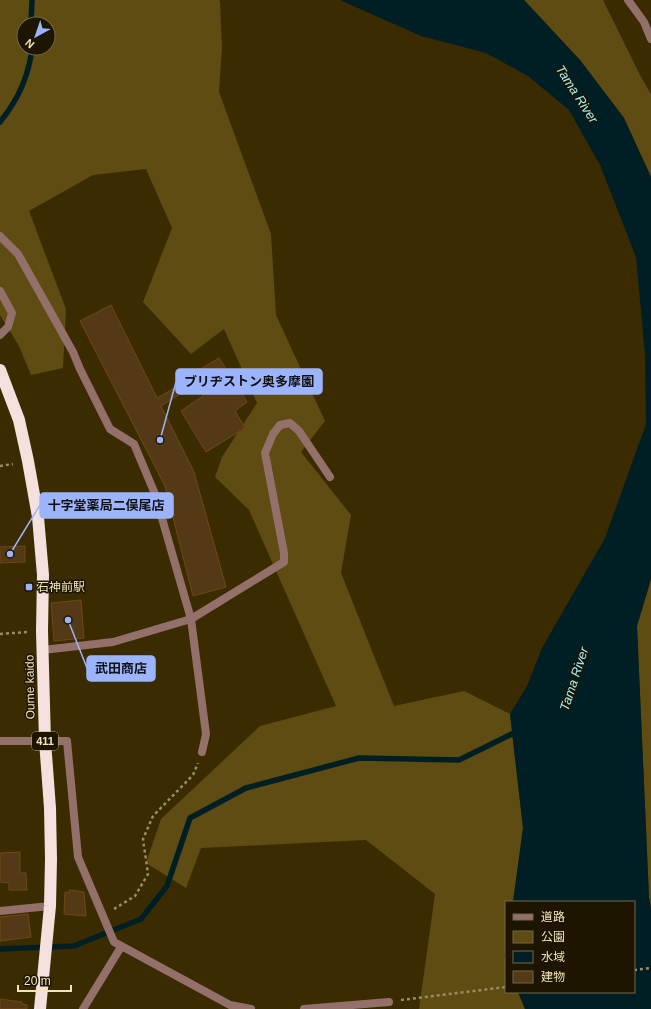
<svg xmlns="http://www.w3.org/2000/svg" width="651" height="1009" viewBox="0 0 651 1009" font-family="Helvetica,'Noto Sans JP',sans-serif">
<rect width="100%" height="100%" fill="#3a2c00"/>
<path fill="#5f4c12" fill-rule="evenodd" d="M0,0H219L220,2L222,48L219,92L271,234L276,315L325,421L301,452L351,515L341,573L394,706L464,691L510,714L523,828L513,902H506V944L504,956L506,961V992H518L525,1009H419L435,894L366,840L201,848L186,888L146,863L161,819L260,726L336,706L249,510L215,477L222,457L257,403L224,329L191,354L143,302L172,228L146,169L93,175L29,211L66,309L63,368L31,375L19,346L0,315ZM24,24H48V48H24Z
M524,0H603L641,77L651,94V177L624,118L580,60Z
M651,579V908L649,897L637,626Z"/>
<path fill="#001f25" d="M340,0H524L580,60L624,118L651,177V579L637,626L649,897L651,908V1009H525L518,992H634V902H513L523,828L510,714L527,686L542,648L605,538L646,424L645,355L636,257L600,165L569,110L528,76L486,53L421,36Z"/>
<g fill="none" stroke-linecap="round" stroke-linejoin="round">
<path stroke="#001f25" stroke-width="5.5" d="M31,24L32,0
M0,122C18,100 29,76 32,48
M0,949L74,946L141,919L167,886L190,818L246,788L359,758L459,760L518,731"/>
</g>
<path fill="#543916" stroke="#6f4915" d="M111,305L157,398L192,378L191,375L219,358L247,402L235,411L245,428L206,452L181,411L204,395L196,384L161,406L194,472L226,587L193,596L165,486L80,321Z
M25,546V562L0,563V547Z
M81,600L84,638L54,641L51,603Z
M20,852V873H26L27,890H9V883L0,882V853Z
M69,890L84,892L86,916L64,914L65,892L69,893Z
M28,914L31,937L0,941V917Z
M0,999L22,1002V1004L27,1005V1009H0Z"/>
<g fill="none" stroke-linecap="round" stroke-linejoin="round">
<path stroke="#9a8c63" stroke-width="2.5" stroke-dasharray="3 3" stroke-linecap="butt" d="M0,466L13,464
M0,634L27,632
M114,909L135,896L148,874L143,839L153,816L193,775L198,763
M634,970L651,968
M401,1000L506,987"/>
<path stroke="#94706a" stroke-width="8" d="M0,236L18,254L73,352L80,369L110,429L134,444L155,494L191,619L206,734L202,752
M0,291L12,313L8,327L0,335
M43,650L113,642L191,619L284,562V553L265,453L273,434L280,425L290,423L299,431L330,477
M83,1009L121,947"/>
<path stroke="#94706a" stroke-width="8" d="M628,0L644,22L651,39
M0,741H67L78,857L114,942L230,1005L251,1009
M0,911L50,906
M304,1009L389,1002"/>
<path stroke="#f4e1de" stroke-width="12" d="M0,370L19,420L28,461L38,517L43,575L42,631L45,741L50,808L51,859L50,906L40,1009"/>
</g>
<rect fill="#9cb4fd" stroke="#1d1500" stroke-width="1.5" x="25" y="583" width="8" height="8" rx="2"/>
<g text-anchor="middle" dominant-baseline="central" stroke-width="3" stroke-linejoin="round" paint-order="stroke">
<rect fill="#1d1500" stroke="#b2a685" stroke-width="1" x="32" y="732" width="26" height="18" rx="3"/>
<g font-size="11" font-weight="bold" fill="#f2e4be">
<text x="45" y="741">411</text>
</g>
<g font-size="12" fill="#f2e4be" stroke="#1d1500" text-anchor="start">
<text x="37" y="587">石神前駅</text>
</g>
<g font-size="12" fill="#f2e4be" stroke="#1d1500">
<text transform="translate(30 687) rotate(-91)">Oume kaido</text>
</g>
<g font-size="13" font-style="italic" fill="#a0f0fe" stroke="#1d1500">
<text transform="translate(577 94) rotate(57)">Tama River</text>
<text transform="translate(574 679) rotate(-72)">Tama River</text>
</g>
</g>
<path fill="none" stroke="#9cb4fd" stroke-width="1.5" d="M160 440L176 382M10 554L40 505M68 620L87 668"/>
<g fill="#9cb4fd" stroke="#1d1500" stroke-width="1.5">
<circle cx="160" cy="440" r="4"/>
<circle cx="10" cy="554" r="4"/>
<circle cx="68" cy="620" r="4"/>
</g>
<g fill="#9cb4fd" stroke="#9cb4fd" stroke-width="1.5">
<rect x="176" y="369" width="146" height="25" rx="4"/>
<rect x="40" y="493" width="133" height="25" rx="4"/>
<rect x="87" y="656" width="68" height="25" rx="4"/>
</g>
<g font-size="13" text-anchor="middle" font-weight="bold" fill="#111">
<text x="249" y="386">ブリヂストン奥多摩園</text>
<text x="106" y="510">十字堂薬局二俣尾店</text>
<text x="121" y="673">武田商店</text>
</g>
<rect x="505" y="901" width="130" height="92" fill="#1d1500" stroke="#72684c"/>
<rect x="513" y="914" width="20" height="6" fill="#94706a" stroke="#72684c"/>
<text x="541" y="921" font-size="12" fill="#f2e4be">道路</text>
<rect x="513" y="931" width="20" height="12" fill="#5f4c12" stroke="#72684c"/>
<text x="541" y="941" font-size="12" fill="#f2e4be">公園</text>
<rect x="513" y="951" width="20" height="12" fill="#001f25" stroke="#72684c"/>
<text x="541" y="961" font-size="12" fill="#f2e4be">水域</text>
<rect x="513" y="971" width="20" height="12" fill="#543916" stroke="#72684c"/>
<text x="541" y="981" font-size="12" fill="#f2e4be">建物</text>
<g transform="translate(36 36) rotate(220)"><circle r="19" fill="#1d1500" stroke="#72684c"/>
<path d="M0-3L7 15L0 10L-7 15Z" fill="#9cb4fd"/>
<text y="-6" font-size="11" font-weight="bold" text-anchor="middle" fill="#f2e4be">N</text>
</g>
<path d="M18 985v6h53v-6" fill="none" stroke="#f2e4be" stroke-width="2"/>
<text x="24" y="985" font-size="12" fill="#f2e4be" stroke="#1d1500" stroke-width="3" paint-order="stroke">20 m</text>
</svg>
